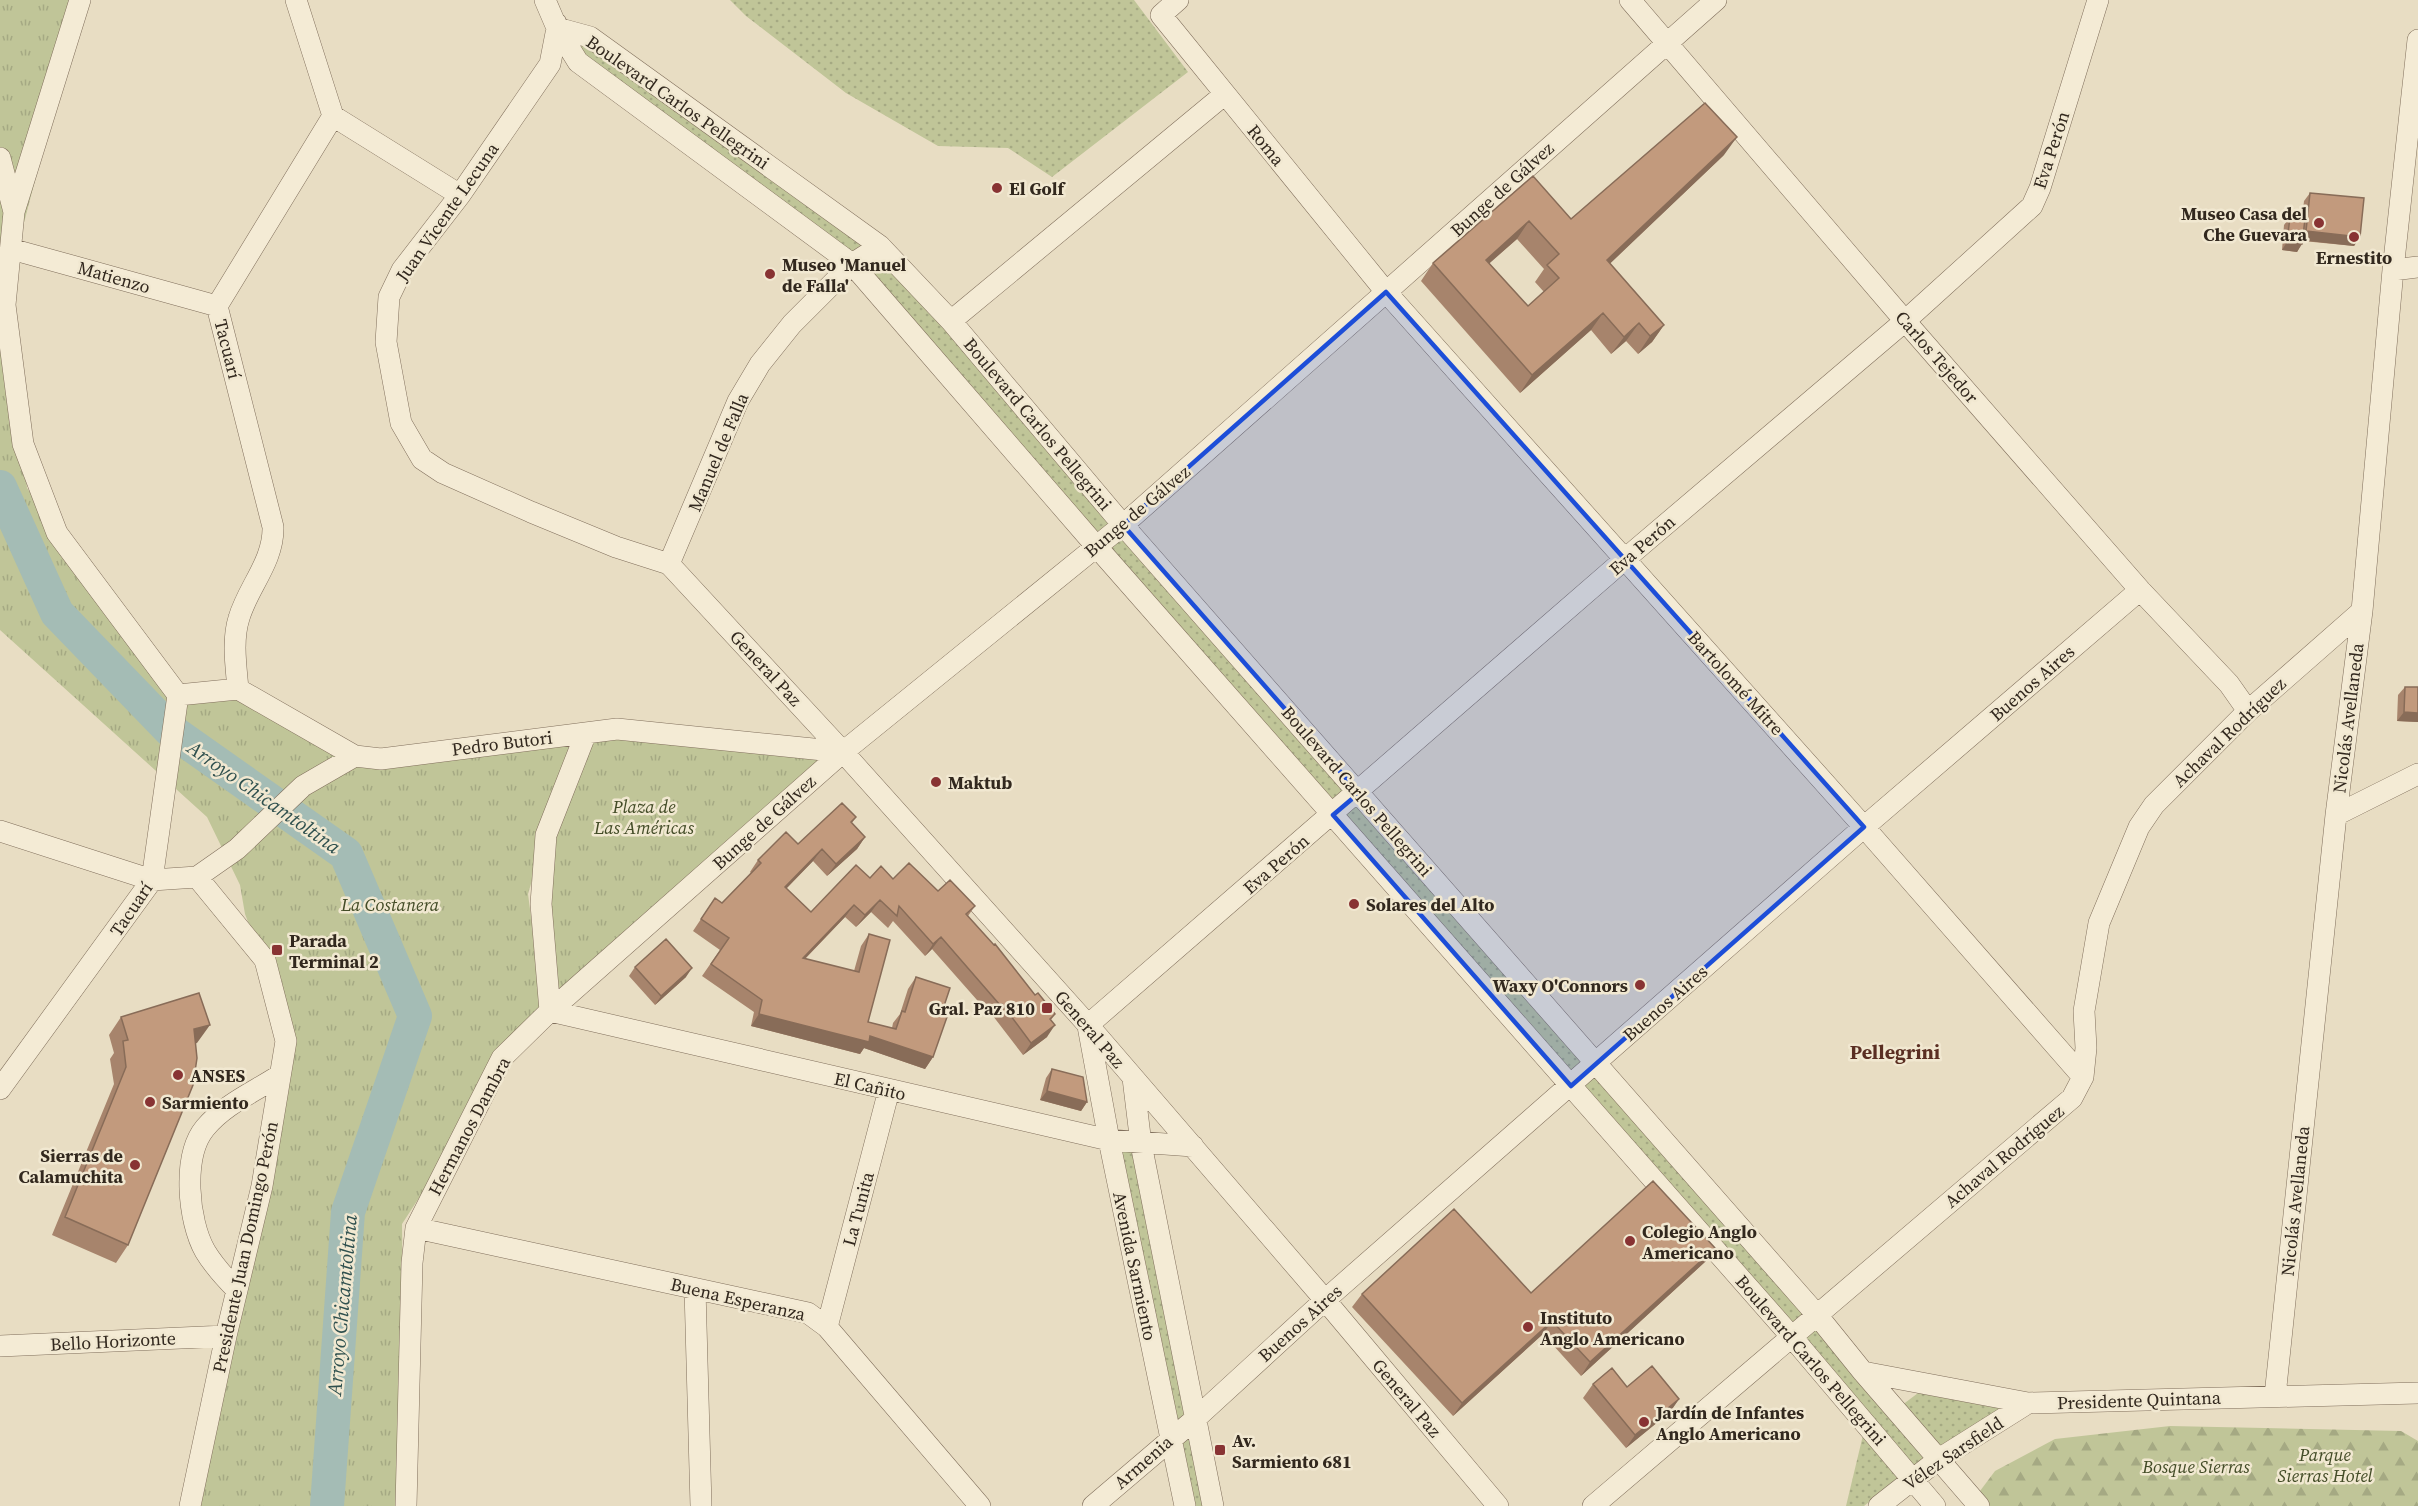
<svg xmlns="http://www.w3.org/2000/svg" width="2418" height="1506" viewBox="0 0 2418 1506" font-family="'Source Serif 4',serif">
<defs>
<pattern id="grass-dots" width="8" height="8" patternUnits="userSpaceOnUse" patternTransform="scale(1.5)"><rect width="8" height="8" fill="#c0c598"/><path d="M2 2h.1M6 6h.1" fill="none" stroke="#a5a983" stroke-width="1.8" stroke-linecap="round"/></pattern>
<pattern id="forest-firs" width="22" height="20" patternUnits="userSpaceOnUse" patternTransform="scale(1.5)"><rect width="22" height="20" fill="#c0c598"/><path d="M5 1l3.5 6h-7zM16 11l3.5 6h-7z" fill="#a5a983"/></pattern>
<pattern id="park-tufts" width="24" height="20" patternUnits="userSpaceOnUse" patternTransform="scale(1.5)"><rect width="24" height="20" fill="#c0c598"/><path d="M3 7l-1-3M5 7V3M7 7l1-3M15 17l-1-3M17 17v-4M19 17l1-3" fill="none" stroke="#a5a983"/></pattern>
</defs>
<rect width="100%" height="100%" fill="#e8ddc3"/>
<path fill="url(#grass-dots)" d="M730,0H1134L1188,72L1052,177L1008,148L938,146L846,93L746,16Z
M557,28L590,37L880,246L1595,1064L1569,1086L851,264L578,62Z
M1597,1066L1810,1310L1789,1327L1571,1086Z
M1109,1140L1141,1144L1213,1506H1185Z
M1816,1328L1889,1415L1922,1390L2006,1405L1911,1471L1799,1341Z
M1864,1431L1902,1475L1864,1506H1846Z"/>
<path fill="url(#forest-firs)" d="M2170,1426L2401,1431L2418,1441V1506H1981L1974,1499L1995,1471L2055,1439Z"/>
<path fill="url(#park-tufts)" d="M0,0H82L7,288L27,488L178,695L236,691L310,731L363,768L572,744L528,894L543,1007L402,1224L405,1506H201L289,1029L245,914L240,885L207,817L0,630Z
M586,733L843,752L550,1011L546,835Z"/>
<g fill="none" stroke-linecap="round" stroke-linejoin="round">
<path stroke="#a4bcb5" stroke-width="34" d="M0,487L57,613L170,730L346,854L415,1016L348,1212L327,1506"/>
<g stroke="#806f5c" stroke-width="22">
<path id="minor" d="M80,0L14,212L5,305L23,444L57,533L178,695
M545,0L557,28L578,62L852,264L1096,546L1791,1336L1935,1506
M1178,0L1161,15L1386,292L1864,827L2083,1077
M1630,0L1905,321L2140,590L2229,684L2248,711
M556,23L557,28L550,64L460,195L402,270L389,297L386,342L401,423L422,459L443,473L531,512L616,547L669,564L843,752L1088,1025L1325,1300L1498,1506
M557,28L590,37L880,246L951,321L1123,525L1817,1315L1863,1372L1979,1506
M333,116L460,195
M0,158L14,212
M11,249L217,306
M2393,270L2418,267
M951,321L1225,94
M669,564L738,401L760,364L792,324L852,264L880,246
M238,689C236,666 232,640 239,618C248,587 274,561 273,527L217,306L333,116L296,0
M178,695L238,689L355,756L381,759L617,729L843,752
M2336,815L2418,774
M0,831L152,880L197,877
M197,877L237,849L303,786L355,756
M550,1011L843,752L1123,525L1716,0
M550,1011L1109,1140L1193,1146
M1088,1025L1625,559L1905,321L2032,206L2040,188L2098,0
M1088,1026L1109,1140L1185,1506
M1133,1078L1141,1144L1213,1506
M0,1089L152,880L178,695
M416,1228L808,1313L827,1327L980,1506
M695,1289L701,1506
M237,1290C225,1278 214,1266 205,1251C188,1221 182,1156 205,1128C225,1104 254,1092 280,1075
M827,1327L889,1090
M0,1346L226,1336
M1863,1372L2028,1403L2418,1393
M2275,1396L2336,815L2362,611L2393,270L2418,40
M190,1506L226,1336L262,1186L286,1041L265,960L197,877
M406,1506L412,1263L416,1228L502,1058L550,1011L541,904L546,835L586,733
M1093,1506L1194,1420L1325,1300L1864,827L2140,590
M1593,1506L2072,1098L2083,1077L2086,1048L2084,1011L2099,923L2139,827L2154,805L2248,711L2362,611
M1879,1506L1939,1459L2028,1403"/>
</g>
<use href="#minor" stroke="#f4ebd5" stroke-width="21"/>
</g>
<path fill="#a7846c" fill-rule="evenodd" d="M1724,155L1610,263L1664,325L1652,342L1638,354L1626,341L1611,354L1591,330L1520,393L1421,281L1433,263L1533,176L1571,219ZM1517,239L1544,269L1535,282L1544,292L1528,306L1489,263Z
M2310,193L2360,237L2354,246L2303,241L2297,252L2282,250L2284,225L2290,217L2302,219L2304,201Z
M2405,687L2418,722L2397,721L2398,695Z
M856,817L852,823L865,837L857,849L827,876L813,861L786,889L811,912L870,878L893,879L938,891L975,906L968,916L1035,995L1055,1014L1051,1020L1047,1037L1023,1055L993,1016L992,1017L932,949L925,956L893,921L888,928L871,912L856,927L845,917L805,959L854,971L861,946L869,934L868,1022L892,1028L893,1023L900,1014L908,989L916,977L941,1015L933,1057L925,1069L864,1048L860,1054L751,1026L754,1012L702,976L720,950L693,931L715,898L722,903L751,873L750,872L758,860L798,844Z
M635,967L686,977L655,1005L629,976Z
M121,1017L197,1043H195L128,1245L116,1263L52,1235L114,1084L110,1059L114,1053L109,1035Z
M1052,1069L1087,1102L1081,1111L1040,1100L1046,1078Z
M1715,1248L1706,1261L1581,1376L1543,1334L1453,1416L1352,1307L1362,1294L1531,1293Z
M1593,1384L1627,1387L1679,1399L1670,1412L1626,1448L1583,1398Z"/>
<path fill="#886c58" d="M1737,137L1724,155L1595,278L1607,260Z
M1529,221L1517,239L1474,277L1486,260Z
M2306,231L2360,237L2354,246L2299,240Z
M2287,242L2302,244L2297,252L2282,250Z
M1603,313L1591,330L1520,393L1532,375Z
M1639,323L1626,341L1611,354L1624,337Z
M1664,325L1652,342L1638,354L1650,336Z
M2404,712L2418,713V722L2397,721Z
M865,837L857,849L827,876L836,864Z
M822,849L813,861L776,899L785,887Z
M880,900L871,912L856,927L865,915Z
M854,905L845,917L794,970L803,958Z
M941,937L932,949L925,956L933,944Z
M692,968L686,977L655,1005L661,996Z
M759,1014L870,1036L933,1057L925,1069L864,1048L860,1054L751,1026Z
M210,1025L197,1043L182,1047L194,1029Z
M1055,1025L1047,1037L1023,1055L1031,1043Z
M1047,1091L1087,1102L1081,1111L1040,1100Z
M1715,1248L1706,1261L1581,1376L1590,1362Z
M1552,1321L1543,1334L1453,1416L1462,1403Z
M1679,1399L1670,1412L1626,1448L1635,1435Z"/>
<path fill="#c29a7d" stroke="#886c58" stroke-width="1.5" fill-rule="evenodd" d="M1705,103L1737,137L1607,260L1664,325L1650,336L1639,323L1624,337L1603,313L1532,375L1433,263L1533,176L1571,219ZM1529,221L1559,254L1547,265L1559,278L1528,306L1486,260Z
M2310,193L2364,198L2360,237L2306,231Z
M2290,217L2305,219L2302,244L2287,242Z
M2405,687H2418V713L2404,712Z
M842,803L856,817L851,822L865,837L836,864L822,849L785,887L811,912L856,865L870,878L881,866L893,879L909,863L938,891L950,880L975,906L966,914L994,945L995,944L1035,995L1038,993L1055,1014L1050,1019L1055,1025L1031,1043L1002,1004L1000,1005L941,937L933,944L899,906L897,916L880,900L865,915L854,905L803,958L859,972L869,934L890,940L868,1022L896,1029L902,1011L905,1012L916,977L950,988L941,1015L947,1017L933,1057L870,1036L869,1042L759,1014L762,1000L711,964L729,938L701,919L715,898L722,903L761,863L758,860L786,832L798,844Z
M666,939L692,968L661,996L635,967Z
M199,993L210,1025L194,1029L197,1058L193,1085L128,1245L65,1217L126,1067L123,1041L128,1040L121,1017Z
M1052,1069L1083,1077L1087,1102L1047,1091Z
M1653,1181L1715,1248L1590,1362L1552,1321L1462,1403L1362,1294L1454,1209L1531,1293Z
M1652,1366L1679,1399L1635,1435L1593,1384L1612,1368L1627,1387Z"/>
<path fill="#1d4ed8" fill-opacity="0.2" stroke="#1d4ed8" stroke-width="4.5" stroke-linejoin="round" d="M1386,292L1864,827L1571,1086L1333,815L1359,793L1123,525Z"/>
<g fill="#833" stroke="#f1e8d1" stroke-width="2">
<circle cx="997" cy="188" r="6"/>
<circle cx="2319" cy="223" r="6"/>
<circle cx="2354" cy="237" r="6"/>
<circle cx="770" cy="274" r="6"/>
<circle cx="936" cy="782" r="6"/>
<circle cx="1354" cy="904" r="6"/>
<rect x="271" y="944" width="12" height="12" rx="3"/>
<circle cx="1640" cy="985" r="6"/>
<rect x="1041" y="1002" width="12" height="12" rx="3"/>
<circle cx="178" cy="1075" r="6"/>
<circle cx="150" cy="1102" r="6"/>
<circle cx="135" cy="1165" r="6"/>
<circle cx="1630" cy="1241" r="6"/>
<circle cx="1528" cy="1327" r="6"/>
<circle cx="1644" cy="1422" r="6"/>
<rect x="1214" y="1444" width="12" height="12" rx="3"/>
</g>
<g text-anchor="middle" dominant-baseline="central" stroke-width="5" stroke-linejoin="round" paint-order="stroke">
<g font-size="18" fill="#32281e" stroke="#f1e8d1">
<text transform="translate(678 102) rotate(35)">Boulevard Carlos Pellegrini</text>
<text transform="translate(1266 145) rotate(51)">Roma</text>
<text transform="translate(2051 150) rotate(-72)">Eva Perón</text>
<text transform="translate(1502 189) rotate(-42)">Bunge de Gálvez</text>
<text transform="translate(447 212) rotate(-55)">Juan Vicente Lecuna</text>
<text transform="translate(114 277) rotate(16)">Matienzo</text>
<text transform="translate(228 349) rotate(76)">Tacuarí</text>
<text transform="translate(1937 357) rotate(49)">Carlos Tejedor</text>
<text transform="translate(1038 424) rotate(50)">Boulevard Carlos Pellegrini</text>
<text transform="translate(718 452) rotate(-67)">Manuel de Falla</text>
<text transform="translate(1137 511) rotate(-40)">Bunge de Gálvez</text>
<text transform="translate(1642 545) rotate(-41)">Eva Perón</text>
<text transform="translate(766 668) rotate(47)">General Paz</text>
<text transform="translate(1736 683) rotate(48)">Bartolomé Mitre</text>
<text transform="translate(2032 683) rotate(-41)">Buenos Aires</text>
<text transform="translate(2348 718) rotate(-83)">Nicolás Avellaneda</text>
<text transform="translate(2229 732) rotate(-44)">Achaval Rodríguez</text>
<text transform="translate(502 743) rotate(-7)">Pedro Butori</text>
<text transform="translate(1357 791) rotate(49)">Boulevard Carlos Pellegrini</text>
<text transform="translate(764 822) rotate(-42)">Bunge de Gálvez</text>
<text transform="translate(1276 864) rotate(-41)">Eva Perón</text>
<text transform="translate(131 909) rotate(-56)">Tacuarí</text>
<text transform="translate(1665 1003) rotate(-41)">Buenos Aires</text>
<text transform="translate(1090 1029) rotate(49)">General Paz</text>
<text transform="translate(870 1086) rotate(13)">El Cañito</text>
<text transform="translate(469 1126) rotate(-62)">Hermanos Dambra</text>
<text transform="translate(2004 1156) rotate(-40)">Achaval Rodríguez</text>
<text transform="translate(2295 1201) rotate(-84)">Nicolás Avellaneda</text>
<text transform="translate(858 1209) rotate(-75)">La Tunita</text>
<text transform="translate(245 1247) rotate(-78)">Presidente Juan Domingo Perón</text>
<text transform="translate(1135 1266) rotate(78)">Avenida Sarmiento</text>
<text transform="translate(738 1299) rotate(13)">Buena Esperanza</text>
<text transform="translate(1300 1323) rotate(-42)">Buenos Aires</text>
<text transform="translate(113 1341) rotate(-3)">Bello Horizonte</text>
<text transform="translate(1811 1360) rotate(49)">Boulevard Carlos Pellegrini</text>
<text transform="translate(1407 1398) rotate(50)">General Paz</text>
<text transform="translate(2139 1400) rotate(-2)">Presidente Quintana</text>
<text transform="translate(1953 1453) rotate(-34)">Vélez Sarsfield</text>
<text transform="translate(1143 1462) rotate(-41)">Armenia</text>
</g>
<g font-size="18" font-weight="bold" fill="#32281e" stroke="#f1e8d1" text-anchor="start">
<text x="1009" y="188">El Golf</text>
<text x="2307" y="213" text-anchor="end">Museo Casa del<tspan x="2307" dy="21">Che Guevara</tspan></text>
<text x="2354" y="257" text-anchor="middle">Ernestito</text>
<text x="782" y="264">Museo 'Manuel<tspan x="782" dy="21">de Falla'</tspan></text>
<text x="948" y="782">Maktub</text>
<text x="1366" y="904">Solares del Alto</text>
<text x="289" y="940">Parada<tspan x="289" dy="21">Terminal 2</tspan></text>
<text x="1628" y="985" text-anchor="end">Waxy O'Connors</text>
<text x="1035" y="1008" text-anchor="end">Gral. Paz 810</text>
<text x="190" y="1075">ANSES</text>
<text x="162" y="1102">Sarmiento</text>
<text x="123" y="1155" text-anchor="end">Sierras de<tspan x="123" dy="21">Calamuchita</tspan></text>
<text x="1642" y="1231">Colegio Anglo<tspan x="1642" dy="21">Americano</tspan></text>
<text x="1540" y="1317">Instituto<tspan x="1540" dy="21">Anglo Americano</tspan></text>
<text x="1656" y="1412">Jardín de Infantes<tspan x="1656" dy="21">Anglo Americano</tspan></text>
<text x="1232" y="1440">Av.<tspan x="1232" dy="21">Sarmiento 681</tspan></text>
</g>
<g font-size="18" font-style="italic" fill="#434c27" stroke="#f1e8d1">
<text x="644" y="806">Plaza de<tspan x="644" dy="21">Las Américas</tspan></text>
<text x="390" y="904">La Costanera</text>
<text x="2325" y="1454">Parque<tspan x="2325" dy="21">Sierras Hotel</tspan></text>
<text x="2196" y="1466">Bosque Sierras</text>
</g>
<g font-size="20" font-style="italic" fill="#2f504e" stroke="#f1e8d1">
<text transform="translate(264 797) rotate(35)">Arroyo Chicamtoltina</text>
<text transform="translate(342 1305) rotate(-85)">Arroyo Chicamtoltina</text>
</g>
<g font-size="20" font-weight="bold" fill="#5a2e22" stroke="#f1e8d1">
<text x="1895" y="1052">Pellegrini</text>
</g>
</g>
</svg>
